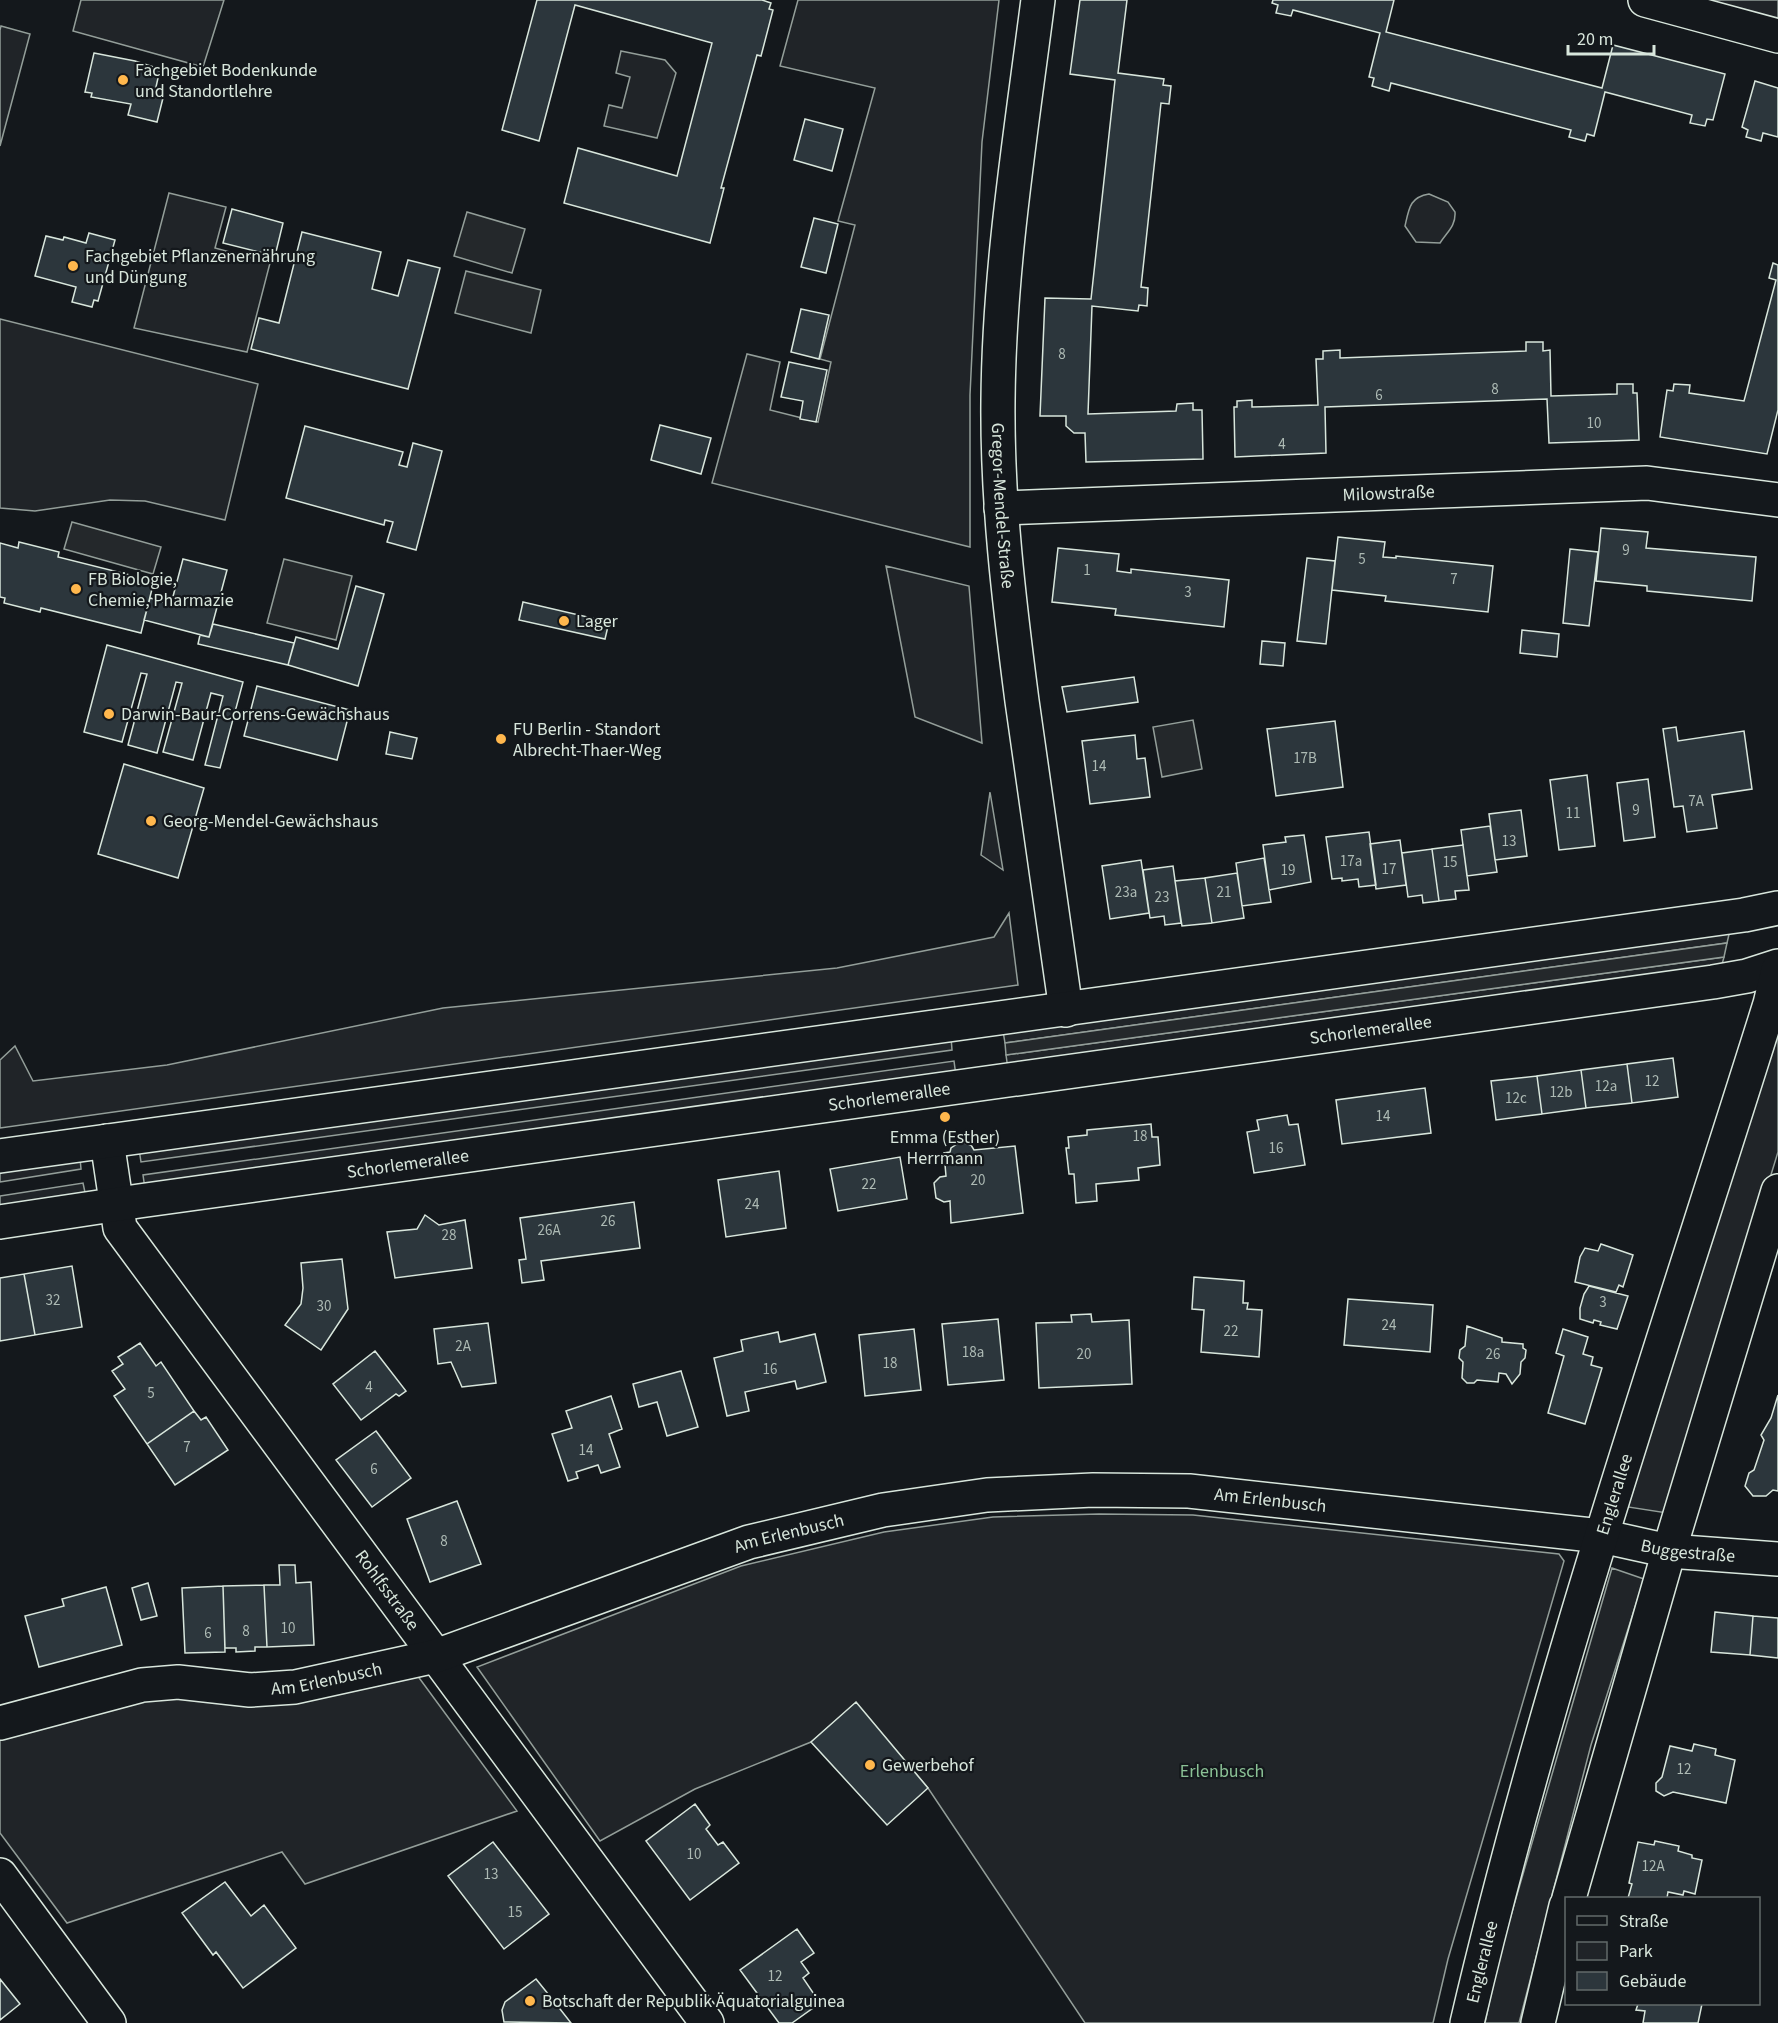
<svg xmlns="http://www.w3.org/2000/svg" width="1778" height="2023" viewBox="0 0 1778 2023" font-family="'Source Sans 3',sans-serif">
<rect width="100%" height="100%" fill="#14181c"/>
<path fill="#202428" stroke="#939e99" stroke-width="1.5" d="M81,0H224L203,67L73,31Z
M798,0H999L982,142L970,395V547L712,483L747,354L780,362L770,410L818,422L831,362L820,359L855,225L838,221L875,88L780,66Z
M1698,0H1778V21Z
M1,26L30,34L0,146V30Z
M621,51L665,60L676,73L657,138L604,126L609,105L622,108L630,77L616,73Z
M169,193L226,207L215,248L270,263L247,352L134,328Z
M1429,194L1448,202L1455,212C1456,226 1447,232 1440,243L1416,242L1405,226C1409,208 1410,197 1429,194Z
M0,319L258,384L225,520L145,501L110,500L35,511L0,508Z
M886,566L969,586L982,743L915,717Z
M990,792L1003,870L981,855Z
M1009,913L1018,985L0,1128V1060L15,1046L33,1081L167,1065L443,1008L837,968L994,937Z
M1730,930L1727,943L1005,1043L1003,1031Z
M1724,957L1721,968L1008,1069L1006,1055Z
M1778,1019V1152L1667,1513L1628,1507Z
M951,1037L952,1050L141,1162L139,1149Z
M954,1061L956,1076L145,1189L143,1175Z
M80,1158L81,1169L0,1182V1169Z
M83,1183L86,1197L0,1209V1196Z
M1099,1514L1193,1515L1559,1554L1564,1561L1448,1959L1433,2023H1085L928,1788L856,1703L811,1742L695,1789L600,1841L477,1667L741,1566L884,1532L993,1517Z
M1612,1568L1644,1579L1591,1745L1519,2023H1485L1498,1960Z
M417,1675L517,1811L305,1884L282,1852L67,1923L0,1833V1738L157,1696Z"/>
<path fill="#24282b" stroke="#939e99" stroke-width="1.5" d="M467,212L525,229L512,273L454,256Z
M466,271L541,290L531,333L455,313Z
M72,522L161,547L153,574L64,549Z
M284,559L352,576L336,640L267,623Z
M1193,720L1202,769L1162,777L1153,727Z
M1727,943L1724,957L1006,1055L1005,1043Z"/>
<path fill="#2c363c" stroke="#d8e6dc" stroke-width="1.5" d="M537,0H762L771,3L769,9L773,10L761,56L757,55L721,188H724L710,243L564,203L578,148L677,176L712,43L575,5L539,141L502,130Z
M1080,0H1127L1118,73L1164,79L1163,85L1171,86L1169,104L1161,103L1141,287L1148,288L1147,306L1139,305L1138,311L1092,306L1088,414L1176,411L1177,404L1193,403V410H1202L1203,459L1086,462L1085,433H1074L1066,426V416H1040L1045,298L1091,299L1115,80L1070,74Z
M1273,0H1394L1386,32L1602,88L1613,45L1725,74L1713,120L1707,119L1705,126L1690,123L1692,115L1605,92L1594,136L1587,134L1585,141L1569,137L1571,130L1391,83L1389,91L1372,86L1374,78L1369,77L1380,33L1293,10L1291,16L1276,13L1278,5L1272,3Z
M94,53L135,61L160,69L154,96L163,98L157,122L128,115L131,104L91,97L92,93L85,92Z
M1755,81L1778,88V137L1763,133L1761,141L1746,137L1748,130L1742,127Z
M805,119L843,129L832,171L794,160Z
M232,209L283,223L275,256L223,243Z
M814,218L838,224L826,273L801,267Z
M302,232L381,252L372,289L398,296L408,260L440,268L408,389L251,349L259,318L279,323Z
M89,233L115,240L98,301L94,300L92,307L72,302L76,287L35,276L46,236L63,240L64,237L86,243Z
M1773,263L1778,265V410L1767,454L1660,437L1667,390L1673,391L1674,384L1690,385L1689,393L1744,401L1776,280L1769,278Z
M801,309L829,315L819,359L791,352Z
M1526,342H1543V351L1550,350L1551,396L1617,394V384H1633V393H1637L1639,440L1549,443L1547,399L1325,407L1326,453L1235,457L1234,407H1237V401L1252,400V407L1318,405L1316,359H1323V351L1340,350V358L1526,351Z
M789,362L827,370L816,422L800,419L803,401L781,397Z
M660,425L711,438L701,474L651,460Z
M305,426L403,452L399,465L407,467L413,443L442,451L416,550L387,542L393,522L385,520L384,525L286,498Z
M1601,528L1648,532L1646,548L1756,557L1752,601L1647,591V586L1596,581Z
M1338,537L1385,542L1383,557L1396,558V556L1493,566L1488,612L1385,601L1386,596L1332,590Z
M19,542L59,552L58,557L154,581L141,633L41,608L40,612L4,603L5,598L0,597V543L18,548Z
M1058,548L1119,554L1117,571L1131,573V569L1229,580L1224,627L1115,615L1116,609L1052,602Z
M1570,549L1598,552L1589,626L1563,623Z
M1307,558L1335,561L1326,644L1297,641Z
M183,559L227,570L209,637L144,620L150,598L171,604Z
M356,586L384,594L358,686L288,665L296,637L338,649Z
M523,602L609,622L605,639L519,620Z
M213,624L294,643L288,665L198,644L200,635L209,637Z
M1522,630L1559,634L1557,657L1520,653Z
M1262,641L1285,643L1283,666L1260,664Z
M107,645L243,682L220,768L205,765L223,696L211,693L193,760L163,752L182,683L176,682L157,753L128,745L147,674L141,673L122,742L84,732Z
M1134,677L1138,702L1067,712L1062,687Z
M257,686L350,710L337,760L244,736Z
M1335,721L1343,787L1276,796L1267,729Z
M1676,727L1678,741L1744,731L1752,789L1712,795L1717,828L1687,832L1683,806L1674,807L1663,729Z
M390,732L417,738L412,759L386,754Z
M1135,735L1137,759L1145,758L1150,797L1090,804L1082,741Z
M124,764L204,788L178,878L98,854Z
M1587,775L1595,846L1559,850L1550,780Z
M1648,779L1655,837L1624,841L1617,783Z
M1521,810L1527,856L1495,860L1489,814Z
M1490,826L1497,872L1467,876L1461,830Z
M1369,832L1376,885L1359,887L1358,879L1342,881V878L1332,879L1326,837Z
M1304,835L1311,882L1269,890L1263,845L1286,842L1285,837Z
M1400,840L1406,885L1376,889L1370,844Z
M1463,845L1469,890L1455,891L1456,899L1439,901L1432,849Z
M1432,849L1439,901L1423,903L1422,895L1408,897L1402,853Z
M1264,858L1271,902L1242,906L1236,863Z
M1141,860L1149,913L1110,919L1102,866Z
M1173,866L1181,923L1165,925L1164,916L1150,918L1143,870Z
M1237,873L1244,918L1212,923L1205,878Z
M1205,878L1212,923L1182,926L1175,881Z
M1673,1058L1678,1097L1632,1103L1627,1064Z
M1627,1064L1632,1103L1586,1108L1581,1070Z
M1581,1070L1586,1108L1542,1114L1537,1076Z
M1537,1076L1542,1114L1496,1120L1491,1081Z
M1425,1088L1431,1133L1342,1144L1336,1100Z
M1287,1115L1289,1125L1298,1124L1305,1165L1254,1173L1247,1132L1259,1130L1257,1120Z
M1151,1124L1152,1137H1158L1160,1165L1138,1168L1139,1180L1096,1184L1097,1201L1076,1203L1074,1174H1069L1066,1148H1069L1068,1137L1087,1135V1130Z
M960,1142L971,1145L974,1150L1015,1146L1023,1213L951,1223L950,1201L944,1202L936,1198L934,1183L940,1177L946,1176L944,1153L950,1152L951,1148Z
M900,1157L907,1199L838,1211L830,1169Z
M779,1171L786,1228L726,1237L718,1180Z
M634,1202L640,1248L541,1261L544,1280L522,1283L519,1260L526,1259L520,1218Z
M425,1215L439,1225L465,1220L472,1268L395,1278L387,1232L417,1229Z
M1601,1244L1633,1255L1623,1287L1619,1285L1616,1292L1575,1282L1580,1257L1585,1248L1598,1251Z
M342,1259L348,1309L321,1350L285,1325L301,1304L303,1288L301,1263Z
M72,1266L82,1327L35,1335L24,1274Z
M24,1274L35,1335L0,1341V1278Z
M1194,1277L1244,1281L1243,1303H1248L1247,1309L1262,1310L1259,1357L1201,1352L1204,1310L1192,1309Z
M1589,1286L1628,1296L1617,1329L1600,1325L1601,1322L1594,1320L1593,1323L1580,1319V1308L1584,1294Z
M1348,1299L1433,1305L1430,1352L1344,1345Z
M1091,1314L1092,1322L1129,1320L1132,1384L1039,1388L1036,1323L1072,1322L1071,1315Z
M998,1319L1004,1380L948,1385L942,1324Z
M488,1323L496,1383L462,1387L451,1362L438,1364L434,1329Z
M1467,1326L1502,1338V1342L1523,1344V1348L1526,1350L1525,1358L1521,1362L1520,1374L1512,1384L1506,1374L1499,1373L1498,1382L1477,1380L1474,1383H1467L1462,1378L1463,1362L1459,1358L1460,1350L1465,1346Z
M914,1329L921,1390L865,1396L859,1335Z
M1563,1329L1588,1337L1583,1354L1593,1357L1591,1365L1602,1368L1585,1424L1548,1413L1564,1356L1556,1353Z
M778,1332L780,1342L815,1334L826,1382L797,1389L795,1381L745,1392L749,1411L727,1416L714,1358L743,1351L741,1340Z
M140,1343L156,1366L161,1362L194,1411L147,1444L114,1396L125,1389L112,1371L123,1364L118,1357Z
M375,1351L406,1391L399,1396L396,1394L361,1420L333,1384Z
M681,1371L698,1427L667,1436L657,1402L639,1407L633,1384Z
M1778,1395V1491L1773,1490L1766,1496H1753L1745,1486L1749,1473L1754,1470L1764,1440L1761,1435L1771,1418Z
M611,1396L622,1429L609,1434L620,1467L601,1473L598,1465L576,1472L578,1478L568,1481L552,1434L572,1428L566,1411Z
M194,1411L201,1420L206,1417L228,1450L175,1485L147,1444Z
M376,1431L411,1478L372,1507L336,1460Z
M457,1501L481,1564L430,1582L407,1519Z
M279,1565H295L296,1583L311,1582L314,1645L267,1647L264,1585H280Z
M148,1583L157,1616L141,1620L132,1588Z
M264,1585L267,1647H255V1651L236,1652V1648H225L223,1586Z
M223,1586L225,1652L185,1653L182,1588Z
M106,1587L122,1645L39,1667L25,1616L64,1606L62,1599Z
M1715,1612L1753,1616L1750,1655L1711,1652Z
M1753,1616L1778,1618V1658L1750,1655Z
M856,1702L928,1788L887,1825L811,1742Z
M1694,1744L1716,1749L1715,1755L1735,1760L1726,1803L1673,1792L1664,1796L1656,1791V1783L1662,1777L1670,1746L1692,1751Z
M695,1804L710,1825L706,1829L718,1845L723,1842L739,1863L690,1900L646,1841Z
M1655,1841L1679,1846L1678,1851L1692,1855V1858L1702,1860L1695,1894L1684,1891L1683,1895L1668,1892L1667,1898H1628L1632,1884L1629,1883L1638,1842L1654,1845Z
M493,1842L549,1914L504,1949L448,1876Z
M225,1882L251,1916L264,1905L296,1948L243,1988L216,1952L213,1955L182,1913Z
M797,1929L814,1953L801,1962L809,1973L803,1978L820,2003L792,2023H779L740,1970Z
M0,1979L20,2004L0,2020Z
M536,1979L553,2000L571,2023L504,2022L502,2010L505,2002Z
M1638,2004H1702L1698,2023H1643L1645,2011L1636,2010Z"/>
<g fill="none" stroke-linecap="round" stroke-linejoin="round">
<g stroke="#d8e6dc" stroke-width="36">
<g id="minor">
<path id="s1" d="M1038,0C1021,133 999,267 998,401C997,502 1009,601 1022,701C1036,804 1051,907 1066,1010"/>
<path d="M1645,0L1778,36"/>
<path id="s2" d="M1001,508L1647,483L1778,500"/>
<path id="s3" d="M107,1141L120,1228L707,2023"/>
<path d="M0,1156L1744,915L1778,908"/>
<path id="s4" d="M0,1222L139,1201L1713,982L1747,976L1778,966"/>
<path id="s5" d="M0,1723L142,1685L178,1682L250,1690L295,1687L436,1656L749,1542L883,1510L987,1495L1093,1490L1189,1491L1601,1536L1669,1551L1778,1559"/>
<path d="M0,1875L109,2023"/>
</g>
</g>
<g stroke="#d8e6dc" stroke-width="36">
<g id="major">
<path d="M1569,1898L1669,1551L1778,1191"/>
<path id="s6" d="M1467,2023C1548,1678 1664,1342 1770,1004L1778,970"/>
<path d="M1538,2023L1566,1906"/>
</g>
</g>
<use href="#minor" stroke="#14181c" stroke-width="33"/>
<use href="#major" stroke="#14181c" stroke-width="33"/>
</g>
<g fill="#ffb74d" stroke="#14181c" stroke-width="2">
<circle cx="123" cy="80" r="6"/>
<circle cx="73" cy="266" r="6"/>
<circle cx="76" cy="589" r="6"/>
<circle cx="564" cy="621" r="6"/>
<circle cx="109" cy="714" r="6"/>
<circle cx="501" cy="739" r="6"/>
<circle cx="151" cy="821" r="6"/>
<circle cx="945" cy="1117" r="6"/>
<circle cx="870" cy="1765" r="6"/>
<circle cx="530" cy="2001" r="6"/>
</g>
<g text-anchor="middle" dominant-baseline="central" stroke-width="4.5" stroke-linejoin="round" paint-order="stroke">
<g font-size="15" fill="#adbab4">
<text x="1062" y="354">8</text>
<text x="1495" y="389">8</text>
<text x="1379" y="395">6</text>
<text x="1594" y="423">10</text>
<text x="1282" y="444">4</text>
<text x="1626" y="550">9</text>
<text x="1362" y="559">5</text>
<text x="1087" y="570">1</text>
<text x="1454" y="579">7</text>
<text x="1188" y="592">3</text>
<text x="1305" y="758">17B</text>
<text x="1099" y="766">14</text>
<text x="1696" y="801">7A</text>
<text x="1636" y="810">9</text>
<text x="1573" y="813">11</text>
<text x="1509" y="841">13</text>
<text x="1351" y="861">17a</text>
<text x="1450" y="862">15</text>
<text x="1389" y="869">17</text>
<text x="1288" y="870">19</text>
<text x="1126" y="892">23a</text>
<text x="1224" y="892">21</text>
<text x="1162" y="897">23</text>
<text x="1652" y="1081">12</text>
<text x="1606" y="1086">12a</text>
<text x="1561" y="1092">12b</text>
<text x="1516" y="1098">12c</text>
<text x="1383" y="1116">14</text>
<text x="1140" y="1136">18</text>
<text x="1276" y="1148">16</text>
<text x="978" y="1180">20</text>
<text x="869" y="1184">22</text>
<text x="752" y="1204">24</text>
<text x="608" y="1221">26</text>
<text x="549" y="1230">26A</text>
<text x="449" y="1235">28</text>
<text x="53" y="1300">32</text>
<text x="1603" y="1302">3</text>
<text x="324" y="1306">30</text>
<text x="1389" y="1325">24</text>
<text x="1231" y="1331">22</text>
<text x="463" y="1346">2A</text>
<text x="973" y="1352">18a</text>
<text x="1084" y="1354">20</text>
<text x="1493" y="1354">26</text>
<text x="890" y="1363">18</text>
<text x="770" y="1369">16</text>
<text x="369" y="1387">4</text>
<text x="151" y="1393">5</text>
<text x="187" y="1447">7</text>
<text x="586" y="1450">14</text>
<text x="374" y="1469">6</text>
<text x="444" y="1541">8</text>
<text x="288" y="1628">10</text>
<text x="246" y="1631">8</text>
<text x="208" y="1633">6</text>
<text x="1684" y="1769">12</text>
<text x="694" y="1854">10</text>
<text x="1653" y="1866">12A</text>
<text x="491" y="1874">13</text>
<text x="515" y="1912">15</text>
<text x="775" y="1976">12</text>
</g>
<g font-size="18" fill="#d8e6dc" stroke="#14181c" text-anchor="start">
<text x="135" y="70">Fachgebiet Bodenkunde<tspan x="135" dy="21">und Standortlehre</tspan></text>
<text x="85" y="256">Fachgebiet Pflanzenernährung<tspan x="85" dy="21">und Düngung</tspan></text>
<text x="88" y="579">FB Biologie,<tspan x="88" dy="21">Chemie, Pharmazie</tspan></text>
<text x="576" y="621">Lager</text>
<text x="121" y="714">Darwin-Baur-Correns-Gewächshaus</text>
<text x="513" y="729">FU Berlin - Standort<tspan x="513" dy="21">Albrecht-Thaer-Weg</tspan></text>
<text x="163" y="821">Georg-Mendel-Gewächshaus</text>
<text x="945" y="1137" text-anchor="middle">Emma (Esther)<tspan x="945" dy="21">Herrmann</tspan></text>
<text x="882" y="1765">Gewerbehof</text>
<text x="542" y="2001">Botschaft der Republik Äquatorialguinea</text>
</g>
<g font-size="18" fill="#d8e6dc" stroke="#14181c">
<text stroke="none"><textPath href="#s2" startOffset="388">Milowstraße</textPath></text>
<text stroke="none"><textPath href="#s1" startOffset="508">Gregor-Mendel-Straße</textPath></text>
<text stroke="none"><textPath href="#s4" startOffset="1384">Schorlemerallee</textPath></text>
<text stroke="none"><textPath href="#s4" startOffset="898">Schorlemerallee</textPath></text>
<text stroke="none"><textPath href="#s4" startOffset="412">Schorlemerallee</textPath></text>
<text stroke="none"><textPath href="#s6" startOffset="549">Englerallee</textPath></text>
<text stroke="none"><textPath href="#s5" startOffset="1305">Am Erlenbusch</textPath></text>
<text stroke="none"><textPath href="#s5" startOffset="819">Am Erlenbusch</textPath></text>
<text stroke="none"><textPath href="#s5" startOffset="1726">Buggestraße</textPath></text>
<text stroke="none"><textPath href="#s3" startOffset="538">Rohlfsstraße</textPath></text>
<text stroke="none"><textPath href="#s5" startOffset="333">Am Erlenbusch</textPath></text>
<text stroke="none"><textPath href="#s6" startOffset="63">Englerallee</textPath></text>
</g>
<g font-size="18" fill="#8ac095" stroke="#14181c">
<text x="1222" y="1771">Erlenbusch</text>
</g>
</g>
<rect x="1565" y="1897" width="195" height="108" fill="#14181c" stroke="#626a69" stroke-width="1.5"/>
<rect x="1577" y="1916" width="30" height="9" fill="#14181c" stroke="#626a69" stroke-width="1.5"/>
<text x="1619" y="1927" font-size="18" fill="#d8e6dc">Straße</text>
<rect x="1577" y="1942" width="30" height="18" fill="#202428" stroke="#626a69" stroke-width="1.5"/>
<text x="1619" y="1957" font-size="18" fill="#d8e6dc">Park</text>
<rect x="1577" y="1972" width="30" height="18" fill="#2c363c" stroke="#626a69" stroke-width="1.5"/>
<text x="1619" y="1987" font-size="18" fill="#d8e6dc">Gebäude</text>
<path d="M1568 45v9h86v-9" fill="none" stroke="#d8e6dc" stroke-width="3"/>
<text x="1577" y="45" font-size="18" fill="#d8e6dc" stroke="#14181c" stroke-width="4.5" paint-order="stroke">20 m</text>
</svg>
